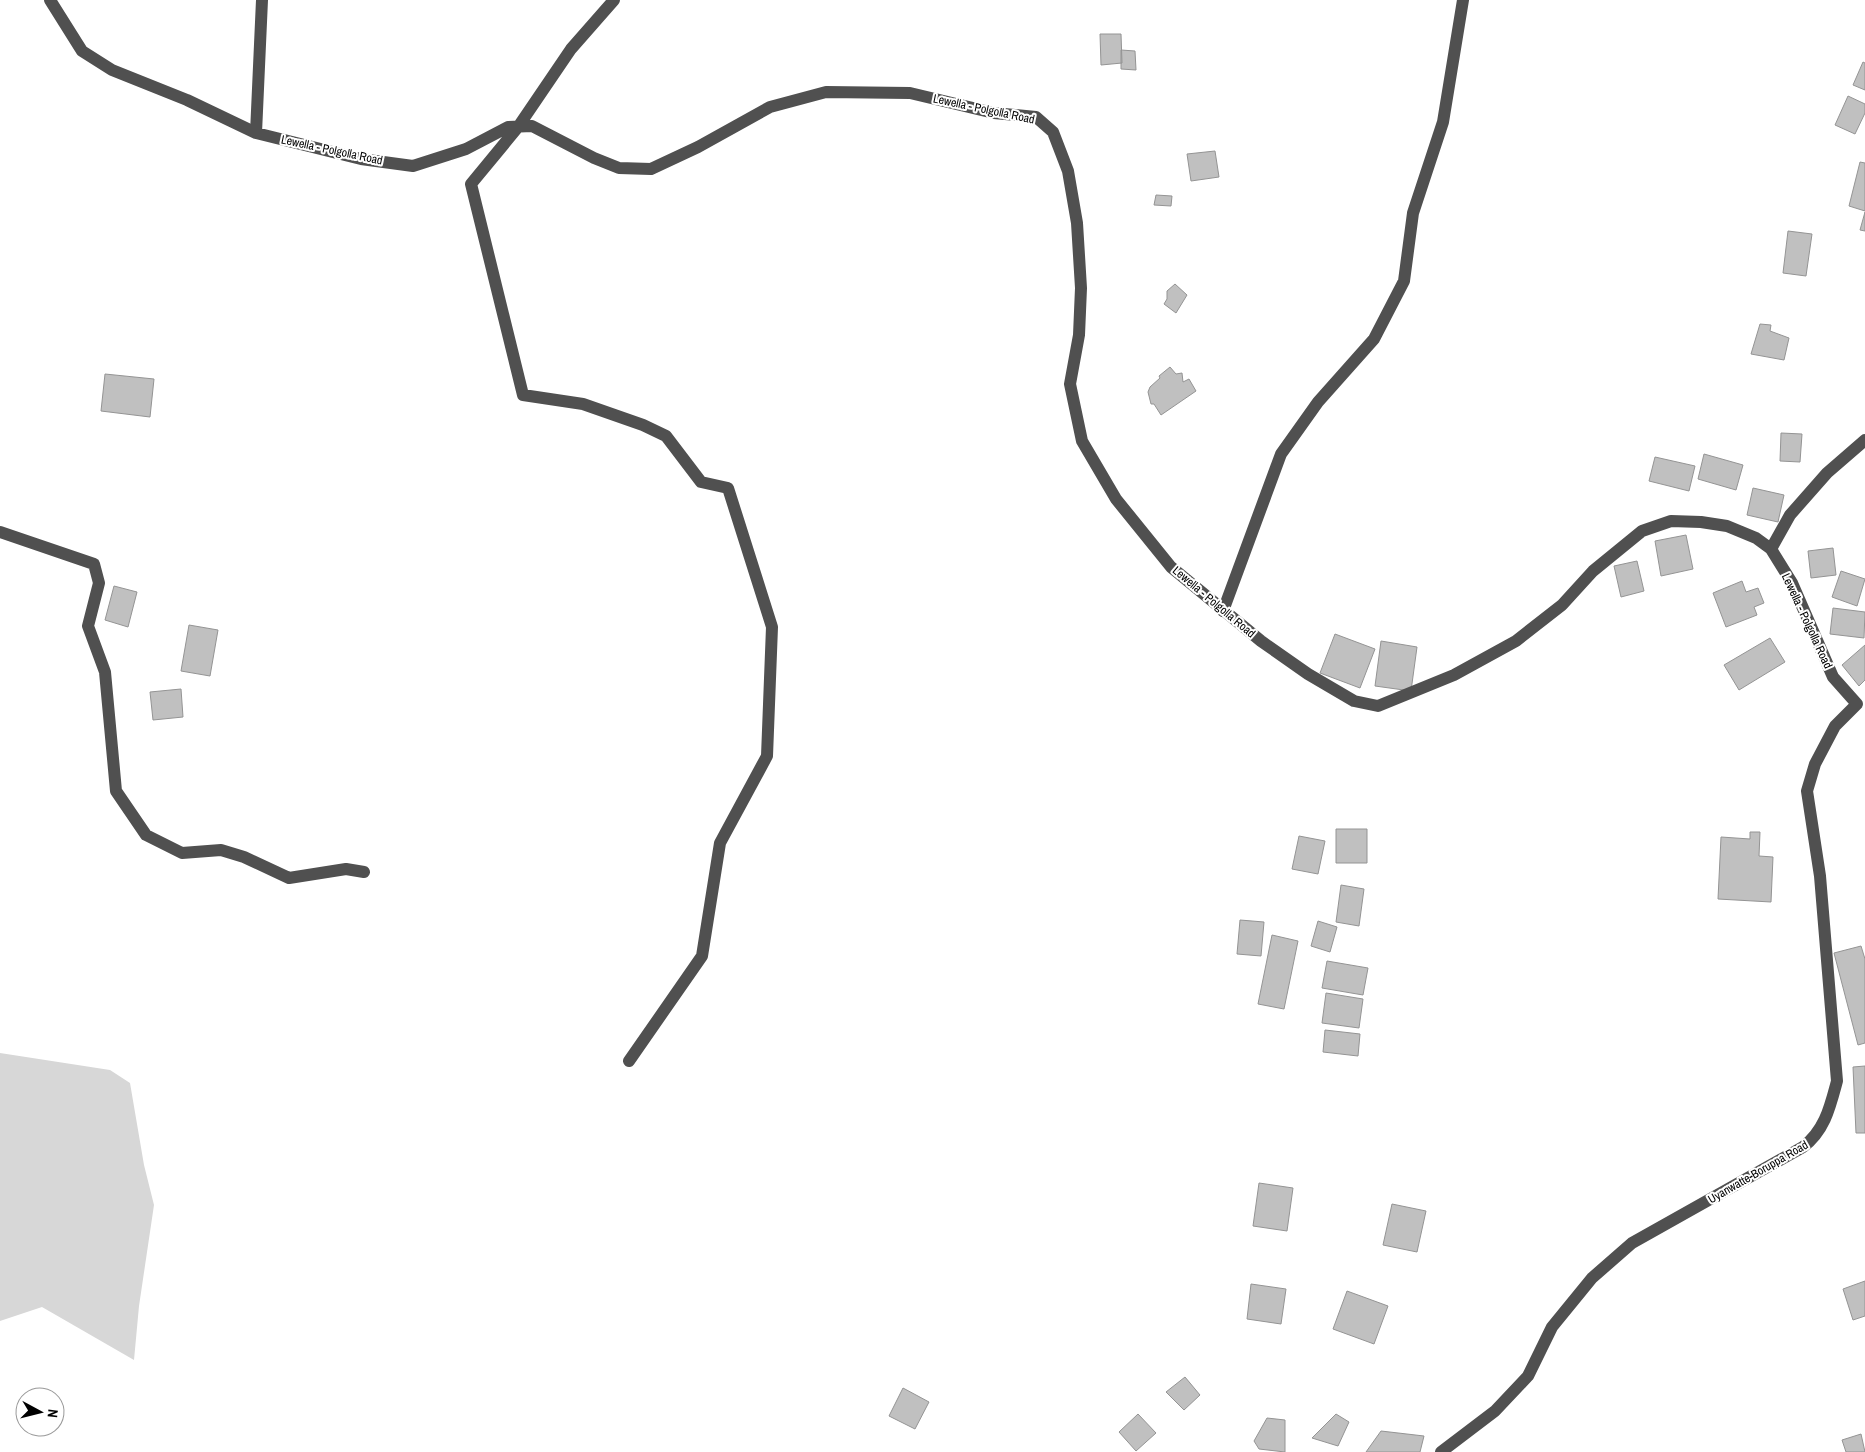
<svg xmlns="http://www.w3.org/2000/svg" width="1865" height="1452" viewBox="0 0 1865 1452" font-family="'Archivo Narrow',sans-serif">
<rect width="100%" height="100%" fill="#fff"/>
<path fill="#d7d7d7" d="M0,1053L110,1070L130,1083L144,1165L154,1205L139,1306L134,1360L42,1307L0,1321Z"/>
<path fill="#c0c0c0" stroke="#949494" d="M1100,34H1121L1122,63L1101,65Z
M1121,50L1135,51L1136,70L1121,69Z
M1863,62L1865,63V90L1853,85Z
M1848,96L1865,104V113L1855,134L1835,125Z
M1215,151L1219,177L1191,181L1187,154Z
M1860,162L1865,163V211L1849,206Z
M1156,195L1172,196L1171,206L1154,205Z
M1865,212V231L1860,230Z
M1788,231L1812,234L1806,276L1783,273Z
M1175,284L1187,295L1176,313L1164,304L1167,299V291Z
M1760,324L1771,325L1770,331L1789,338L1784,360L1751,354Z
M1170,367L1176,374L1182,373L1183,382L1189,379L1196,391L1161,415L1154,404H1151L1148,392L1150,387L1160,378L1159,376Z
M105,374L154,379L150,417L101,411Z
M1781,433L1802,434L1800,462L1780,461Z
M1704,454L1743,465L1736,490L1698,479Z
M1655,457L1695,466L1689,491L1649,481Z
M1753,488L1784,495L1778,522L1747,515Z
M1686,535L1693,569L1661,576L1655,541Z
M1833,548L1836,575L1811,578L1808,551Z
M1637,561L1644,591L1621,597L1614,566Z
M1841,571L1865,579L1857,606L1832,597Z
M1742,581L1746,592L1758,588L1764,603L1754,607L1757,615L1726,627L1713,593Z
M114,586L137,592L128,627L105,620Z
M1833,608L1865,612L1864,638L1830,634Z
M189,625L218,630L210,676L181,671Z
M1335,634L1375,649L1360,688L1320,673Z
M1770,638L1785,662L1739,690L1724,665Z
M1381,641L1417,647L1411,691L1375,686Z
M1865,645V680L1859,686L1842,665Z
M181,689L183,717L153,720L150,692Z
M1336,829H1367V863H1336Z
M1750,832H1760L1759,856L1773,857L1771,902L1718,899L1721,837L1750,839Z
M1299,836L1325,841L1318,874L1292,869Z
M1341,885L1364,889L1359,926L1336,922Z
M1240,920L1264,922L1261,956L1237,954Z
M1318,921L1337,927L1330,952L1311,946Z
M1272,935L1298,941L1284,1009L1258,1004Z
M1861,946L1865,959V1043L1858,1045L1834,953Z
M1327,961L1368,968L1363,995L1322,988Z
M1326,993L1363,999L1359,1028L1322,1023Z
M1325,1030L1360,1034L1358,1056L1323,1052Z
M1865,1066V1133H1856L1853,1067Z
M1259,1183L1293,1188L1287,1231L1253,1226Z
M1392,1204L1426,1211L1417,1252L1383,1245Z
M1865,1281V1316L1853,1320L1843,1289Z
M1251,1284L1286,1289L1281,1324L1247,1319Z
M1347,1291L1388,1306L1374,1344L1333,1329Z
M1185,1377L1200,1395L1184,1410L1166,1392Z
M903,1388L929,1402L915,1429L889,1416Z
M1138,1414L1156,1433L1136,1451L1119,1432Z
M1336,1414L1349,1422L1338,1446L1312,1438Z
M1267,1418L1285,1420V1452L1259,1449L1254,1441Z
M1381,1431L1424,1436L1420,1452H1366Z
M1861,1434L1865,1452H1846L1842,1440Z"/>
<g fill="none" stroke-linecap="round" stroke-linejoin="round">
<path stroke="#505050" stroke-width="12" d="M50,0L82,51L112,70L187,100L256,133L361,159L413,166L466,149L508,127L532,126L594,158L619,168L651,169L698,147L770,107L826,92L910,93L994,113L1036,117L1053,132L1068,171L1077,223L1081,288L1079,335L1070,384L1082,441L1116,499L1171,567L1261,641L1308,674L1354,701L1378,706L1454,675L1516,641L1562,605L1593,571L1642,531L1671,521L1701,522L1727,526L1756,538L1771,549L1792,583L1833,677L1857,704
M614,0L571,49L518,127L471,184L523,395L583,404L643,425L666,436L701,482L728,488L772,627L767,756L720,843L702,956L629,1061
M256,133L262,0
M0,532L94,564L99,583L88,626L105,672L116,791L146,835L182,853L221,850L244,857L289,878L346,869L364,872
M1771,549L1790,515L1827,473L1865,440
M1223,611L1281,454L1318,402L1374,339L1404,281L1413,213L1443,122L1463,0
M1441,1452L1495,1411L1528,1376L1552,1327L1592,1278L1632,1243L1803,1147C1825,1130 1830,1107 1837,1081L1820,876L1807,791L1815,764L1835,726L1857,704"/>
</g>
<g text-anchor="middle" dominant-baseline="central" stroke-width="4" stroke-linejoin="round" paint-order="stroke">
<g font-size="12" fill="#000" stroke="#fff">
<text transform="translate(984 109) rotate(12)">Lewella - Polgolla Road</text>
<text transform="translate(332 150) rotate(12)">Lewella - Polgolla Road</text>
<text transform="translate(1214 602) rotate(40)">Lewella - Polgolla Road</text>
<text transform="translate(1807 621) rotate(65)">Lewella - Polgolla Road</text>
<text transform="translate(1758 1172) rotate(-30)">Uyanwatte-Boruppa Road</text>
</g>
</g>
<g transform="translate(40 1412) rotate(97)"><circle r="24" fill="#ffffff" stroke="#999999"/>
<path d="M0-4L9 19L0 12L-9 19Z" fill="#000000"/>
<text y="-8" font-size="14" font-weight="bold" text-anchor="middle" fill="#000000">N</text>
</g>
</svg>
